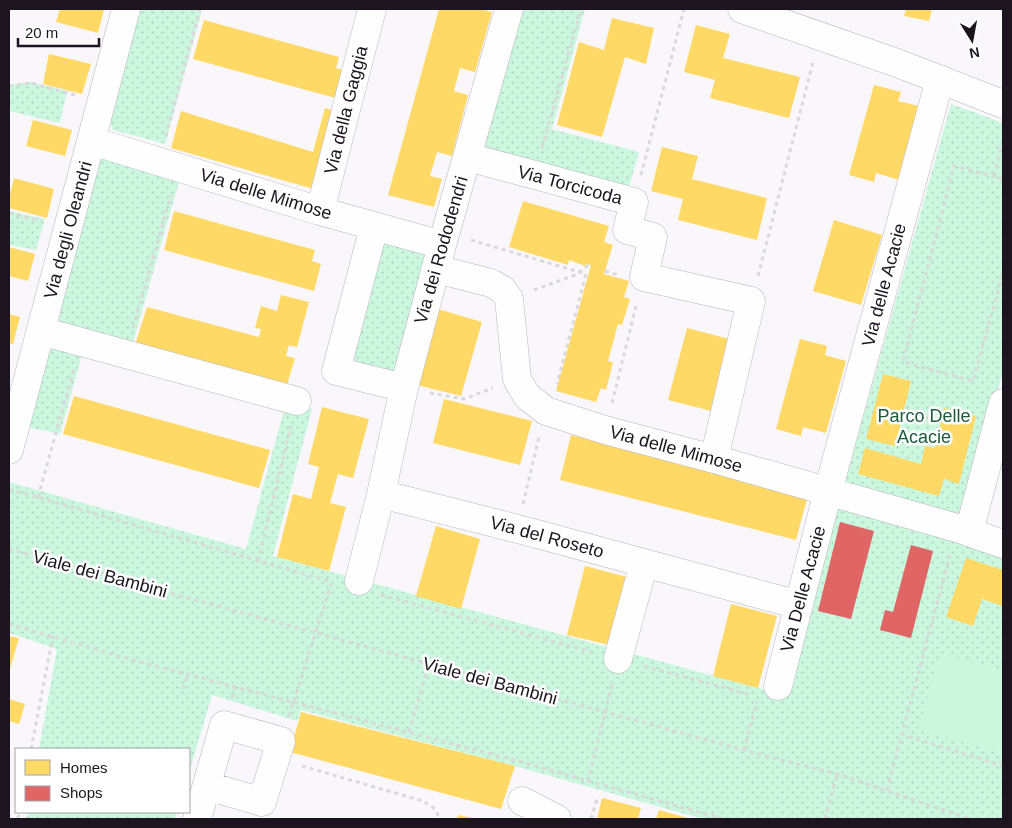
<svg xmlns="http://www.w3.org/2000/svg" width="1012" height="828" viewBox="0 0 1012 828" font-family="Helvetica,sans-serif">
<defs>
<pattern id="grass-dots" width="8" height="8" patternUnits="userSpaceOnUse" patternTransform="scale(1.25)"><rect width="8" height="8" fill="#cbf7df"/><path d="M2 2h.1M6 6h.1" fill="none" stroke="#aed3bf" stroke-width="1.8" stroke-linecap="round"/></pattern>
</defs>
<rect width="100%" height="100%" fill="#f9f6fc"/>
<path fill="url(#grass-dots)" d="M139,9H201V14L165,144L113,130L109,121Z
M523,9H585L552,129L639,152L628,191L479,151Z
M31,82L67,91L60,123L9,111V85Z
M951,104L1003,123V371L962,519L844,486Z
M100,151L181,175L128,360L84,348L60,434L27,427Z
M9,211L45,219L36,250L9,245Z
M378,236L432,251L399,379L344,366Z
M286,403L312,409L273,556L784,695L836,497L1003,554V819H703L518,767L301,710L297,721L212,695L189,773V749H39L57,649L9,633V482L246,549Z
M28,812H177L175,819H26Z"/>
<path fill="#cbf7df" d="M941,653L1003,671V754L918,729Z"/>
<path fill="#ffd966" d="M60,9H104L98,33L56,22Z
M439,9H480L492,12L475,72L460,68L454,91L468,95L452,156L437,152L430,176L442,179L434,207L388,195Z
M906,9H932L929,21L904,16Z
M612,18L654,28L646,64L625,57L602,137L557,125L579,42L604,50Z
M204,20L339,57L336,68L351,72L343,100L193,59Z
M696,25L730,34L723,58L800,77L789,118L710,98L715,80L684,72Z
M49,54L91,64L82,94L43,84Z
M874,85L901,92L898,101L919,106L899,180L876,173L874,182L849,175Z
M325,108L338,112L317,190L171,148L181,111L313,152Z
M33,120L72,130L65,156L26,146Z
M662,147L698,156L692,179L767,198L757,240L678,220L683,199L651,191Z
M14,178L54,189L47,218L9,208V198Z
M523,201L609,226L604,242L613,245L604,274L629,281L624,297L630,299L622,325L618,324L608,361L613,362L606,390L601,388L596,402L556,391L591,265L586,264L585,266L569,260L568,265L509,247Z
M174,211L315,250L312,261L321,264L314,291L164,250Z
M834,220L882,235L861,305L813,291Z
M9,247L35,254L28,281L9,276Z
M281,295L309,302L297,347L275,342L289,345L286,356L295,358L287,385L135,345L147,307L259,337L261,329L255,328L261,306L277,311Z
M438,309L482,322L461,396L417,385Z
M9,314L20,317L13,344L9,343Z
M687,328L733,340L715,412L668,400Z
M800,339L827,346L825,355L846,361L826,433L803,427L801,436L776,429Z
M883,374L911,381L895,446L866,439Z
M74,396L270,450L259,488L63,434Z
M444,399L532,421L520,465L433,443Z
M322,407L369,419L353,478L338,474L330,503L346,507L329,571L277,557L293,494L311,499L319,467L308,464Z
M944,408L976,416L959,484L944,479L939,496L858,474L865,448L921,464L925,446L935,448Z
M571,435L808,495L796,540L560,480Z
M436,526L480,539L461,609L416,596Z
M966,558L1003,570V606L982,599L973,626L946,617Z
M585,566L627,577L609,645L567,635Z
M731,604L777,616L758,688L713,676Z
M9,636L19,638L9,672Z
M9,699L25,704L19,724L9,721Z
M301,712L515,766L501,809L290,752Z
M602,798L641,808L638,819H597Z
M659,810L691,819H656Z
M458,815L474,818V819H457Z"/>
<path fill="#e06666" d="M840,522L874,531L851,619L818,611Z
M911,545L933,551L911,638L880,630L885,610L893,612Z"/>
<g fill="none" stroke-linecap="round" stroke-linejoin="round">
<g stroke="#b9b4bc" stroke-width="29">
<path id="minor" d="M742,9L897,63L1003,104
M92,141L320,211L442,245
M468,157L634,202L627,230L653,237L644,277L751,301L714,459
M320,211L372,9
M374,227L336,371L404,388
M436,269L491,283L503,290L509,299L517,379L527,396L546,411L605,430L714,459L957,528L1003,544
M41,331L297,401
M9,450L126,9
M381,494L537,534L799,605
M969,532L1003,403
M359,581L381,494L404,388L442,245L509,9
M618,659L644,563
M778,686L828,491L940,79
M522,801L557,819
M197,819L224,725L281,741L262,802L208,786"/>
</g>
<path stroke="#d9d8da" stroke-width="3" stroke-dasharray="4 4" stroke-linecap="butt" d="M9,86L31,83L75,95
M166,136L200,9
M542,148L581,9
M641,175L684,9
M994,176L1003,140
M1003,179L954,166L903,362L973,381L1003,273
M9,213L41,221
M471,240L586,274L557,384
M605,271L618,275
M758,276L813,62
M534,290L575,275L587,266L590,267
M133,328L171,195
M430,393L464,399L493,388
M612,403L637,302
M9,489L332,582
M38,497L74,369
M523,504L539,437
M9,549L762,755L837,774L970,819
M258,561L291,426
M381,595L592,652
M9,624L136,661L518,761L723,819
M644,666L752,695
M183,689L188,674
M232,698L235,687
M289,716L331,584
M409,732L429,664
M901,734L1003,766
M31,749L53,636
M744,750L757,702
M302,766L423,801L435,809L440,819
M588,782L612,684
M887,790L950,555
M18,819L19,812
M591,819L598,796
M825,819L837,774"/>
<use href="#minor" stroke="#fefeff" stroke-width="28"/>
</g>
<g text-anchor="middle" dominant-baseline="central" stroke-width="5" stroke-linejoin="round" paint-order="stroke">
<g font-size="18" fill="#1c151f" stroke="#fff">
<text transform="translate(346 110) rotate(-76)">Via della Gaggia</text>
<text transform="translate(570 185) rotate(15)">Via Torcicoda</text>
<text transform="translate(266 194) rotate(17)">Via delle Mimose</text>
<text transform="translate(68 230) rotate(-75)">Via degli Oleandri</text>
<text transform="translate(441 250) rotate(-74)">Via dei Rododendri</text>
<text transform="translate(884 285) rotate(-75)">Via delle Acacie</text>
<text transform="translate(676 449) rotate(15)">Via delle Mimose</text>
<text transform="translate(547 537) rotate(15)">Via del Roseto</text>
<text transform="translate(100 574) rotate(15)">Viale dei Bambini</text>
<text transform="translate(803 589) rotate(-75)">Via Delle Acacie</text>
<text transform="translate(490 681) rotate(15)">Viale dei Bambini</text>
</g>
<g font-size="18" fill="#1d5b3c" stroke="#fff">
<text x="924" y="416">Parco Delle<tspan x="924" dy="21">Acacie</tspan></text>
</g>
</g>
<rect width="1012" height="828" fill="none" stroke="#1c151f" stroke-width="20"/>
<rect x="15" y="748" width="175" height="65" fill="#ffffff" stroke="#a4a1a5"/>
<rect x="25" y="760" width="25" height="15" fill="#ffd966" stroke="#a4a1a5"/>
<text x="60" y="773" font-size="15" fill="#1c151f">Homes</text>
<rect x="25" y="786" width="25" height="15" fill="#e06666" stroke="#a4a1a5"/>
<text x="60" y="798" font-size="15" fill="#1c151f">Shops</text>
<g transform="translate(972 40) rotate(169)" stroke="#ffffff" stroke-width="4" paint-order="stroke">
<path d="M0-4L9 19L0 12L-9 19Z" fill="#1c151f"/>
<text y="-8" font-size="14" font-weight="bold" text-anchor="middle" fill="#1c151f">N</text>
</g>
<path d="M18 38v8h81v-8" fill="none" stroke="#1c151f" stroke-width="2.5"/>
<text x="25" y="38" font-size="15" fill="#1c151f" stroke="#ffffff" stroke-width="4" paint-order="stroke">20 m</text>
</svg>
